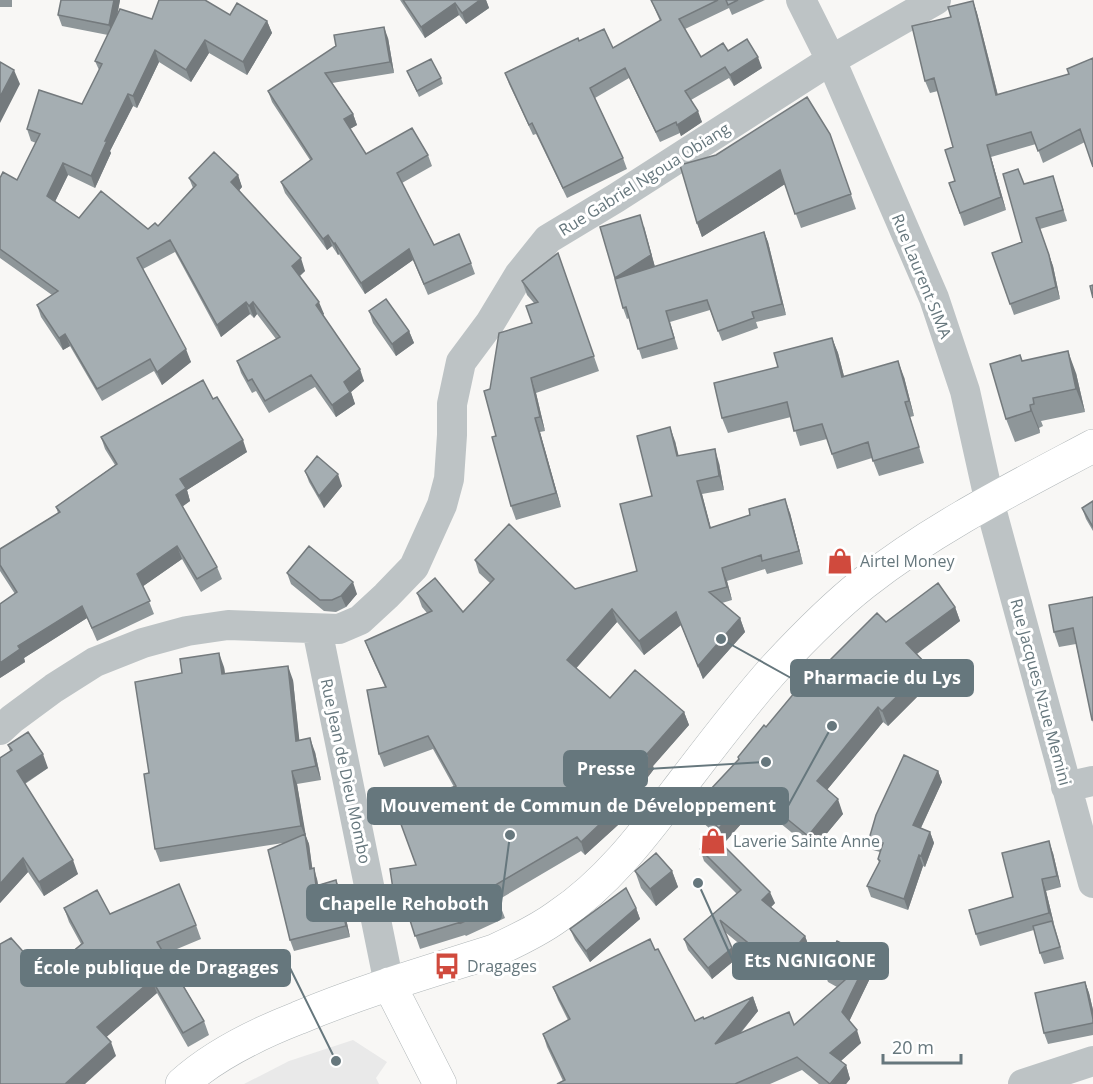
<svg xmlns="http://www.w3.org/2000/svg" width="1093" height="1084" viewBox="0 0 1093 1084" font-family="'Open Sans',sans-serif">
<rect width="100%" height="100%" fill="#f8f7f5"/>
<path fill="#e9e9e9" d="M353,1040L387,1062L376,1078L379,1084H244L289,1061Z"/>
<g fill="none" stroke-linecap="round" stroke-linejoin="round">
<g stroke="#b1b7b9" stroke-width="34">
<path id="major" d="M389,984L440,1084
M182,1084C215,1054 257,1034 298,1018C362,991 428,972 494,951C516,941 539,930 558,916C606,884 642,837 676,792C708,750 740,707 775,668C803,638 832,608 864,583C934,528 1014,488 1093,446"/>
</g>
<path stroke="#bdc3c5" stroke-width="30" d="M801,0L831,60L934,298L965,391L992,512L1093,883
M317,629L389,984
M0,730L12,719L54,688L95,662L143,643L187,631L228,625L339,629L360,620L386,596L414,567L442,505L449,479L452,435V404L461,362L490,323L519,275L548,239L616,198L831,60L936,0
M1066,787L1093,781
M1023,1084L1093,1061"/>
<use href="#major" stroke="#fff" stroke-width="33"/>
</g>
<path fill="#8e9699" d="M0,0H12V7H0Z
M61,0H120L117,17L152,19L230,15L267,21L272,33L247,75L209,53L191,82L159,62L137,108L133,106L110,151L111,153L95,188L68,175L55,201L79,218L148,229L158,226L193,188L189,178L238,175L242,187L239,190L305,271L300,276L324,314L323,315L364,381L351,392L355,404L336,417L315,387L269,413L256,391L252,393L241,373L237,361L276,339L257,314L254,318L250,314L221,337L175,252L143,269L191,362L162,385L154,371L102,401L70,346L63,350L41,317L37,305L52,295L0,258V178L17,180L36,143L31,141L27,129L82,104L99,70L95,61L108,35L62,26L58,15Z
M400,0H486L489,8L466,24L459,15L425,38Z
M651,0H765L732,15L729,8L685,29L701,57L728,51L762,68L734,86L729,78L691,100L702,122L681,136L680,133L660,142L629,78L595,98L623,158L627,169L567,198L536,134L533,135L509,84L505,73L579,41L613,48L660,21Z
M973,1L977,13L998,95L1069,74L1093,58L1085,142L1043,163L1036,144L991,157L1006,210L964,226L949,183L955,181L953,147L938,91L930,93L925,81L951,17Z
M388,38L394,73L332,83L353,114L357,125L350,129L366,154L428,155L432,166L402,183L434,245L471,263L475,274L428,295L413,260L365,294L339,254L338,255L332,246L327,250L285,193L281,182L310,160L272,102L268,91Z
M407,71L441,78L443,84L419,97Z
M830,134L856,209L801,228L785,184L702,237L697,223Z
M1053,176L1067,221L1040,229L1053,266L1060,299L1014,315L992,253L1022,242L1024,184Z
M644,226L655,267L764,232L768,242L786,315L756,322L758,328L722,341L710,310L670,322L678,349L642,359L629,318L627,319L623,308L615,279Z
M558,253L599,371L536,393L545,431L540,432L561,507L516,520L511,506L496,436L490,389L532,323L534,303L527,295L522,281Z
M369,311L409,331L414,343L396,356L373,323Z
M832,338L838,353L844,376L904,377L914,416L910,417L924,463L879,476L872,458L837,469L827,439L800,446L791,417L728,433L722,418L778,367Z
M1022,361L1076,373L1085,412L1041,421L1043,426L1039,428L1040,433L1015,442L1006,419Z
M213,399L247,452L187,490L190,501L182,507L217,567L222,579L201,592L182,559L143,586L154,614L97,641L87,618L24,658L25,662L0,678L15,594L0,571V549L58,513L56,507L115,465L105,449L101,437Z
M675,441L678,456L719,463L724,490L702,494L711,528L790,513L803,564L767,574L765,569L727,581L732,600L722,603L740,618L745,632L703,679L681,625L644,655L617,622L576,668L610,698L684,712L689,725L653,766L654,769L626,806L629,815L585,855L581,851L498,900L505,918L466,936L465,935L420,949L406,908L399,910L394,896L416,865L454,787L433,749L384,767L379,754L385,687L370,654L365,641L427,613L422,607L417,593L463,612L490,583L479,573L475,560L575,589L637,571L652,496Z
M305,471L342,486L324,508L309,482Z
M1093,501V531L1086,519L1082,508Z
M287,573L357,594L346,607L336,612L324,611L291,584Z
M1093,597V723L1076,644L1059,647L1054,632Z
M955,607L960,621L917,654L928,666L934,680L888,726L883,722L827,790L843,814L813,850L758,805L725,842L701,821L695,806L739,760L738,757L819,671L886,622Z
M224,667L225,674L293,680L299,741L315,752L321,780L297,784L305,834L309,844L312,869L317,879L318,885L336,880L340,891L350,937L294,951L290,940L283,843L160,862L155,849L149,773Z
M8,745L48,768L25,784L78,874L44,896L28,872L0,903V758L10,751Z
M938,771L942,782L921,828L930,832L934,843L925,867L923,866L908,910L871,897L867,886L879,863L878,859L880,852L873,850L869,839Z
M700,849L775,903L771,907L805,936L809,947L783,980L725,932L736,959L712,979L688,950L684,939L737,894L704,861Z
M1053,853L1061,887L1046,891L1054,924L1064,959L1044,964L1040,953L1034,930L980,946L976,934L1013,897Z
M635,871H672L678,887L656,906L641,888Z
M64,908L196,925L201,939L165,954L204,1021L209,1035L188,1047L157,993L106,1037L116,1056L44,975L81,944L69,922Z
M636,908L640,919L590,962L575,940L570,929Z
M655,950L695,1021L704,1019L753,997L758,1011L740,1034L794,1025L837,987L828,982L823,969L869,957L874,970L849,1021L861,1043L841,1061L846,1065L850,1079L846,1084H819L802,1070L770,1084H557L563,1081L547,1047L543,1034L568,1020L558,1000L553,987Z
M1085,982L1089,993L1093,1010V1035L1048,1044L1044,1033Z"/>
<path fill="#747a7d" d="M114,0H120L113,36L109,25Z
M480,0H486L489,8L466,24L462,13Z
M973,1L977,13L1001,108L996,95Z
M455,3L459,15L425,38L421,27Z
M267,21L272,33L247,75L243,62Z
M384,27L388,38L394,73L390,62Z
M205,40L209,53L191,82L186,70Z
M155,50L159,62L137,108L133,96Z
M758,57L762,68L734,86L730,75Z
M14,70L20,84L0,123V97Z
M128,94L133,106L110,151L111,153L95,188L91,176L105,141Z
M698,111L702,122L681,136L677,125Z
M353,114L357,125L348,130L344,119Z
M987,145L991,157L1006,210L1001,197Z
M63,163L68,175L52,208L47,196Z
M780,170L785,184L702,237L697,223Z
M238,175L242,187L236,194L231,182Z
M640,215L655,267L619,290L615,278Z
M764,232L768,242L786,315L782,304Z
M328,235L332,246L327,250L323,239Z
M335,243L339,254L338,255L334,244Z
M409,249L413,260L365,294L361,283Z
M1049,255L1053,266L1060,299L1056,287Z
M301,258L305,271L297,278L292,266Z
M246,302L250,314L221,337L217,325Z
M253,302L257,314L254,318L249,306Z
M319,302L324,314L320,317L316,305Z
M409,331L414,343L396,356L392,344Z
M65,334L70,346L63,350L59,338Z
M832,338L838,353L848,392L842,377Z
M186,349L191,362L162,385L157,372Z
M1068,351L1076,373L1085,412L1076,389Z
M898,361L904,377L914,416L909,401Z
M360,369L364,381L351,392L355,404L336,417L332,405L344,382Z
M531,378L536,393L545,431L540,417Z
M1030,405L1039,428L1040,433L1031,411Z
M535,418L540,432L561,507L556,493Z
M670,427L675,441L682,469L677,456Z
M243,440L247,452L187,490L190,501L180,508L176,495L180,479Z
M715,449L719,463L724,490L719,476Z
M338,474L342,486L324,508L319,496Z
M697,481L702,494L714,541L710,528Z
M785,499L790,513L803,564L799,551Z
M177,546L182,559L142,587L137,574Z
M722,568L727,581L732,600L727,587Z
M353,582L357,594L346,607L341,596Z
M82,606L87,618L24,658L25,662L0,678V663L18,646Z
M955,607L960,621L911,658L906,643Z
M612,609L617,622L572,673L567,660Z
M676,612L681,625L644,655L639,641Z
M740,618L745,632L703,679L698,666Z
M219,653L224,667L227,688L222,674Z
M288,666L293,680L301,755L296,741Z
M928,666L934,680L888,726L882,711Z
M878,707L883,722L822,796L817,781Z
M684,712L689,725L653,766L654,769L626,806L629,815L585,855L581,842L619,795L647,754Z
M310,738L315,752L321,780L316,766Z
M43,754L48,768L22,785L17,771Z
M292,771L297,784L306,836L305,834L309,844L314,880L310,869L306,839L301,826Z
M938,771L942,782L917,836L913,825Z
M753,791L758,805L725,842L719,828Z
M838,799L843,814L813,850L808,836Z
M930,832L934,843L925,867L921,856Z
M1049,841L1053,853L1061,887L1057,876Z
M919,855L923,866L908,910L904,899Z
M23,858L28,872L0,903V884Z
M73,860L78,874L44,896L39,882Z
M314,868L317,879L320,896L316,886Z
M672,871L678,887L656,906L650,889Z
M1042,879L1046,891L1054,924L1049,913Z
M336,880L340,891L350,937L346,926Z
M770,892L775,903L766,912L762,900Z
M636,908L640,919L590,962L586,951Z
M805,936L809,947L783,980L779,968Z
M732,948L736,959L712,979L708,968Z
M869,957L874,970L847,1026L842,1012Z
M152,980L157,993L102,1041L97,1027Z
M1085,982L1089,993L1093,1010V1019Z
M753,997L758,1011L720,1057L715,1044Z
M857,1030L861,1043L835,1066L830,1053Z
M111,1042L116,1056L85,1084H65Z
M846,1065L850,1079L846,1084H831Z"/>
<path fill="#a5aeb2" stroke="#747a7d" stroke-width="1.5" d="M61,0H114L109,25L58,15Z
M159,0H205L230,15L237,3L267,21L243,62L205,40L186,70L155,50L133,96L128,94L105,141H107L91,176L63,163L47,196L79,218L101,191L148,229L155,223L158,226L196,185L189,178L214,152L238,175L231,182L301,258L292,266L319,302L316,305L360,369L344,382L350,392L332,405L311,375L265,401L252,379L248,381L237,361L280,337L253,302L249,306L246,302L217,325L170,240L137,258L186,349L157,372L150,359L97,389L65,334L59,338L37,305L58,291L0,249V178L3,172L17,180L40,134L27,129L39,90L82,104L102,64L95,61L120,9L152,19Z
M403,0H480L462,13L455,3L421,27Z
M651,0H718L679,19L701,57L723,43L728,51L747,39L758,57L730,75L725,67L685,91L698,111L677,125L676,122L656,132L625,68L590,88L623,158L563,188L532,123L529,125L505,73L578,38L579,41L604,29L613,48L661,20Z
M726,0H738L728,5Z
M973,1L996,95L1069,74L1067,69L1093,58V167L1080,129L1038,151L1031,132L987,145L1001,197L960,213L949,183L955,181L945,150L953,147L934,78L925,81L912,26L951,17L948,7Z
M384,27L390,62L325,73L353,114L344,119L366,154L412,128L428,155L397,173L434,245L459,234L471,263L424,284L409,249L361,283L335,243L334,244L328,235L323,239L281,182L312,159L268,91L336,46L334,35Z
M431,59L441,78L417,91L407,71Z
M0,62L14,70L0,97Z
M807,97L830,134L851,194L795,214L780,170L697,223L680,165L716,155Z
M1018,169L1024,184L1053,176L1063,210L1036,218L1049,255L1056,287L1010,304L992,253L1022,242L1003,174Z
M640,215L651,255L615,278L600,227Z
M764,232L782,304L752,312L754,318L718,331L707,300L666,311L674,338L638,349L626,307L623,308L615,279Z
M558,253L594,356L531,378L540,417L535,418L556,493L511,506L492,437L496,436L484,391L490,389L499,333L532,323L526,306L538,302L522,281Z
M1093,285V298L1090,286Z
M386,299L409,331L392,344L369,311Z
M832,338L842,377L898,361L909,401L905,402L919,447L873,461L868,442L832,454L822,424L794,431L787,402L722,418L714,383L778,367L774,353Z
M1068,351L1076,389L1033,398L1034,404L1030,405L1031,411L1006,419L990,364L1020,355L1022,361Z
M203,380L213,399L217,397L243,440L180,479L186,488L176,495L217,567L197,579L177,546L137,574L150,601L92,628L82,606L18,646L20,649L0,663V604L17,592L0,565V549L60,512L56,507L117,464L101,437Z
M670,427L677,456L715,449L719,476L697,481L710,528L750,515L749,509L785,499L799,551L762,561L761,555L722,568L727,587L709,592L740,618L698,666L676,612L639,641L612,609L567,660L610,698L635,670L684,712L647,754L649,756L619,795L624,801L581,842L577,837L492,887L500,905L461,923V922L415,936L402,895L394,896L390,869L416,865L395,808L456,786L428,736L379,754L367,690L386,687L365,641L432,611L417,593L435,578L463,612L494,579L475,560L509,524L575,589L637,571L620,504L652,496L637,436Z
M317,456L338,474L319,496L305,471Z
M1093,501V527L1082,508Z
M309,546L353,582L341,596L332,600H320L287,573Z
M938,583L955,607L906,643L928,666L882,711L878,707L817,781L838,799L808,836L753,791L719,828L695,806L739,759L738,757L764,725L766,727L815,668L819,671L877,613L886,622Z
M1093,597V720H1092L1073,628L1054,632L1049,605Z
M219,653L222,674L288,666L296,741L310,738L316,766L292,771L301,826L155,849L144,774L149,773L135,682L182,673L180,659Z
M28,732L43,754L17,771L73,860L39,882L23,858L0,884V758L12,750L8,745Z
M904,755L938,771L913,825L930,832L921,856L919,855L904,899L867,886L880,861L878,859L883,843L869,839L876,815Z
M305,834L310,869L314,868L316,886L336,880L346,926L290,940L268,850Z
M714,836L770,892L762,900L805,936L779,968L720,920L732,948L708,968L684,939L741,890L700,849Z
M1049,841L1057,876L1042,879L1049,913L976,934L969,910L1013,897L1002,853Z
M656,853L672,871L650,889L635,871Z
M179,884L196,925L157,942L204,1021L183,1033L152,980L97,1027L111,1042L65,1084H0V944L11,938L44,975L83,943L64,908L97,890L110,914Z
M626,888L636,908L586,951L570,929Z
M1052,921L1060,947L1040,953L1033,926Z
M650,939L655,950L658,949L695,1021L703,1017L704,1019L753,997L715,1044L789,1012L794,1025L845,980L823,969L837,941L869,957L842,1012L857,1030L830,1053L846,1065L830,1084L797,1057L735,1084H557L565,1080L543,1034L570,1019L553,987Z
M1085,982L1093,1019V1023L1044,1033L1035,993Z"/>
<defs>
<g id="shop-bare" transform="scale(2.07)"><path d="M-5-2.5h2.3a2.7 3.5 0 0 1 5.4 0H5L5.5 6h-11ZM-1.5-2.5h3a1.5 2.3 0 0 0-3 0Z" fill="#d04a3d" stroke="#fff" stroke-width="2.5" paint-order="stroke"/></g>
<g id="bus-bare" transform="scale(2.07)"><path d="M-5-6H5V4H4V6H2V4H-2V6H-4V4H-5ZM-3.5-4V0h7V-4ZM-3.5 1.2v1.5H-2V1.2ZM2 1.2v1.5H3.5V1.2Z" fill="#d04a3d" stroke="#fff" stroke-width="2.5" paint-order="stroke"/></g>
</defs>
<g fill-rule="evenodd">
<use href="#shop-bare" x="840" y="561"/>
<use href="#shop-bare" x="713" y="841"/>
<use href="#bus-bare" x="447" y="966"/>
</g>
<g text-anchor="middle" dominant-baseline="central" stroke-width="6" stroke-linejoin="round" paint-order="stroke">
<g font-size="16" fill="#66777d" stroke="#fff">
<text transform="translate(644 179) rotate(-32)">Rue Gabriel Ngoua Obiang</text>
<text transform="translate(922 276) rotate(68)">Rue Laurent SIMA</text>
<text transform="translate(1041 692) rotate(75)">Rue Jacques Nzue Memini</text>
<text transform="translate(346 771) rotate(78)">Rue Jean de Dieu Mombo</text>
</g>
<g font-size="16" fill="#66777d" stroke="#fff" text-anchor="start">
<text x="860" y="561">Airtel Money</text>
<text x="733" y="841">Laverie Sainte Anne</text>
<text x="467" y="966">Dragages</text>
</g>
</g>
<path fill="none" stroke="#66777d" stroke-width="2" d="M721 639L791 678M766 762L647 769M832 726L788 806M510 835L501 903M698 883L733 961M336 1061L290 968"/>
<g fill="#66777d" stroke="#fff" stroke-width="2">
<circle cx="721" cy="639" r="6"/>
<circle cx="766" cy="762" r="6"/>
<circle cx="832" cy="726" r="6"/>
<circle cx="510" cy="835" r="6"/>
<circle cx="698" cy="883" r="6"/>
<circle cx="336" cy="1061" r="6"/>
</g>
<g fill="#66777d" stroke="#66777d" stroke-width="2">
<rect x="791" y="660" width="182" height="36" rx="6"/>
<rect x="564" y="751" width="83" height="36" rx="6"/>
<rect x="368" y="788" width="420" height="36" rx="6"/>
<rect x="307" y="885" width="194" height="36" rx="6"/>
<rect x="733" y="943" width="155" height="36" rx="6"/>
<rect x="21" y="950" width="269" height="36" rx="6"/>
</g>
<g font-size="18" text-anchor="middle" font-weight="bold" fill="#fff">
<text x="882" y="684">Pharmacie du Lys</text>
<text x="606" y="775">Presse</text>
<text x="578" y="812">Mouvement de Commun de Développement</text>
<text x="404" y="910">Chapelle Rehoboth</text>
<text x="810" y="967">Ets NGNIGONE</text>
<text x="156" y="974">École publique de Dragages</text>
</g>
<path d="M883 1054v9h78v-9" fill="none" stroke="#66777d" stroke-width="3"/>
<text x="892" y="1054" font-size="18" fill="#66777d" stroke="#ffffff" stroke-width="4.5" paint-order="stroke">20 m</text>
</svg>
